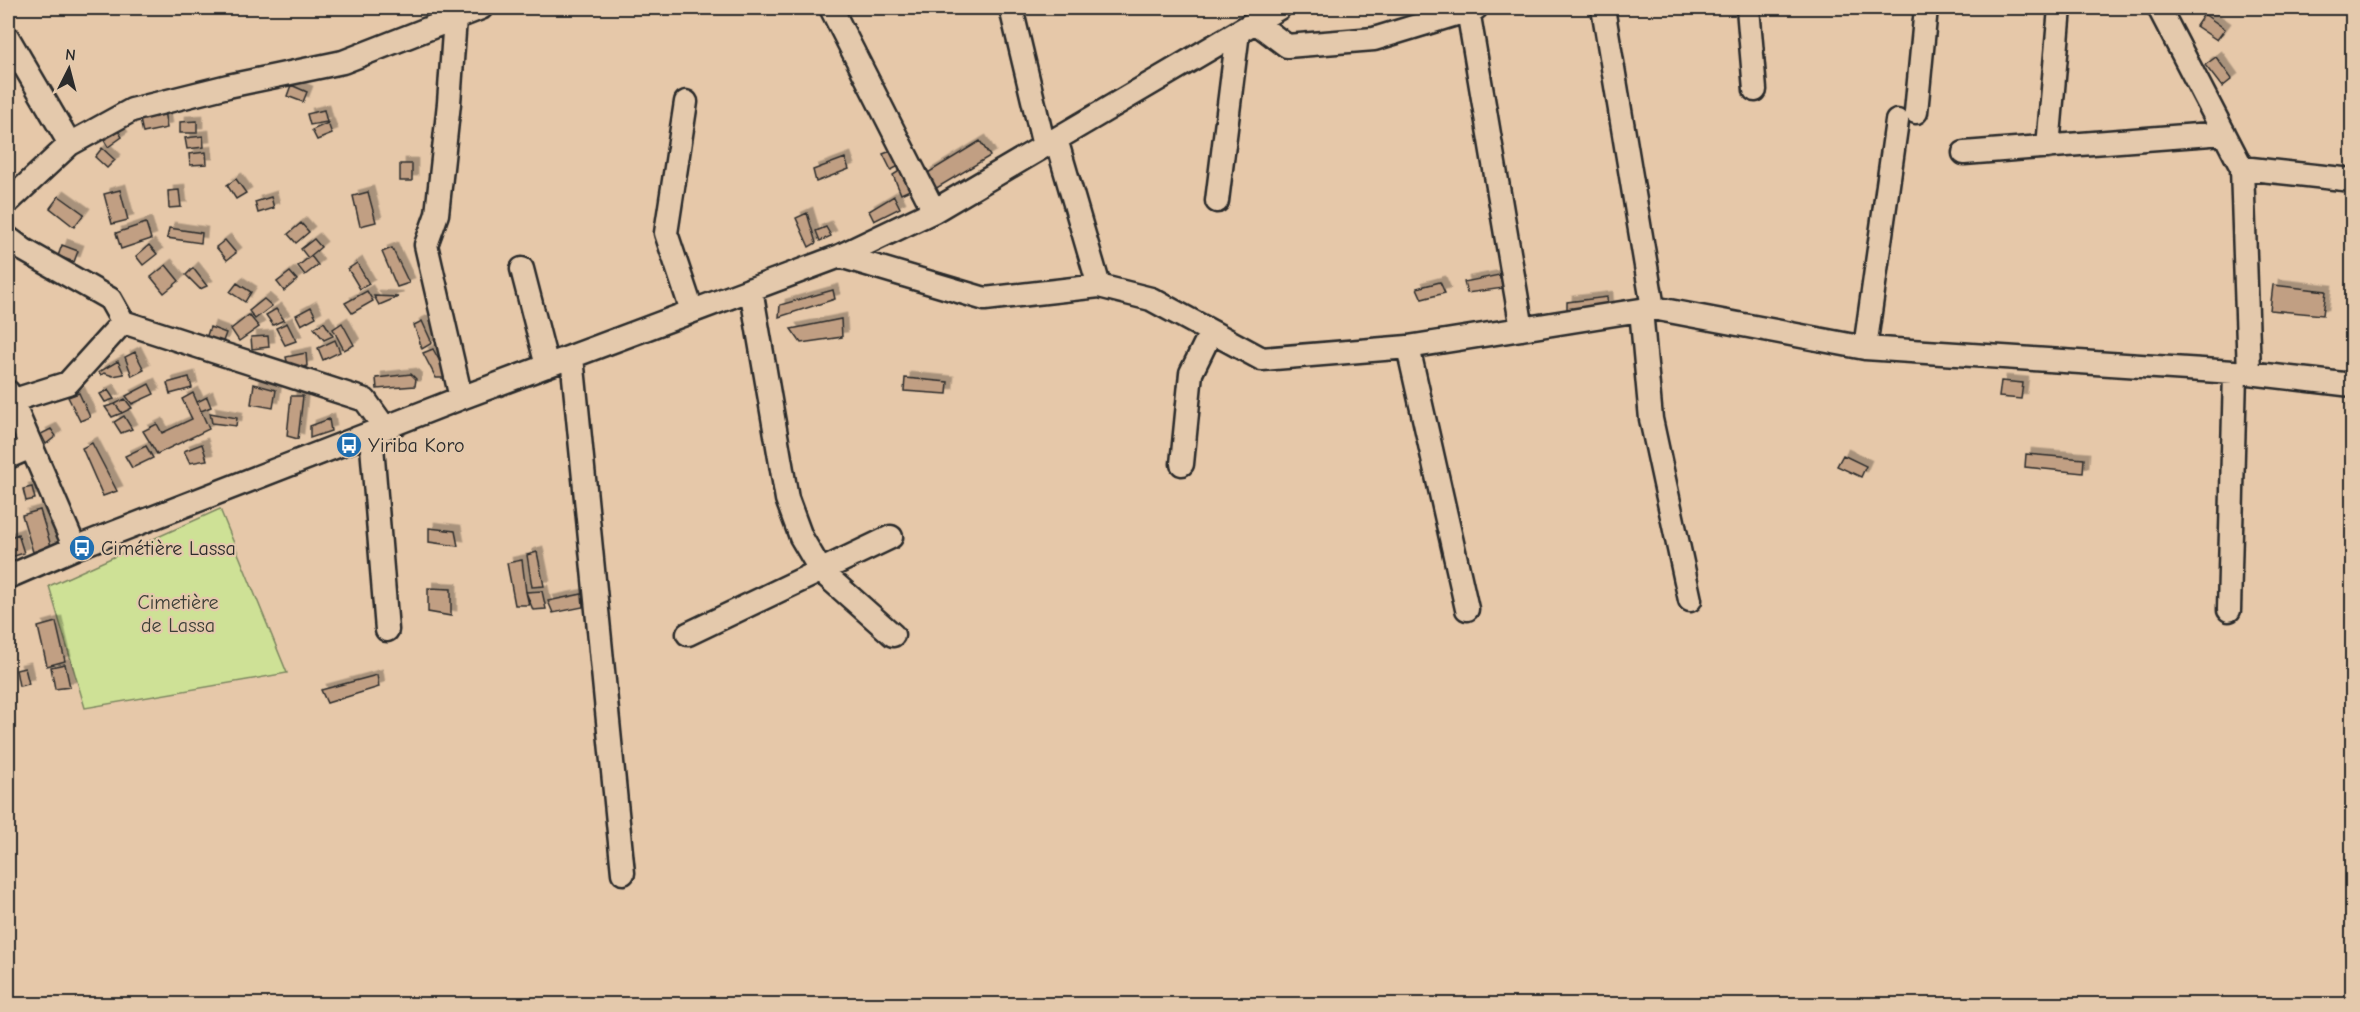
<svg xmlns="http://www.w3.org/2000/svg" width="2360" height="1012" viewBox="0 0 2360 1012" font-family="'Comic Neue',sans-serif">
<defs>
<filter id="shadow"><feDropShadow dx="5.5" dy="-5.5" stdDeviation="0" flood-color="#0004"/></filter>
</defs>
<rect width="100%" height="100%" fill="#e6c8a9"/>
<filter id="ink" filterUnits="userSpaceOnUse"><feTurbulence type="fractalNoise" baseFrequency=".0167" numOctaves="2"/><feDisplacementMap in="SourceGraphic" scale="12" xChannelSelector="R" yChannelSelector="G"/><feConvolveMatrix kernelMatrix="1 2 1 2 8 2 1 2 1" color-interpolation-filters="sRGB"/></filter>
<g filter="url(#ink)">
<path fill="#cee196" stroke="#7c8660" stroke-width="1.5" d="M220,509L287,673L85,708L49,586Z"/>
<path fill="#c19f83" stroke="#2b2b2b" stroke-width="1.5" filter="url(#shadow)" d="M2204,14L2225,29L2217,40L2196,26Z
M2216,57L2232,79L2222,87L2205,65Z
M291,85L307,92L303,102L287,96Z
M324,110L327,122L310,125L307,114Z
M164,111L167,128L143,133L139,115Z
M197,121V133H180V122Z
M328,123L332,134L317,140L312,130Z
M116,128L122,137L108,147L102,137Z
M203,136L204,147L187,149L185,138Z
M980,141L990,156L935,189L926,174Z
M102,148L115,160L107,168L95,157Z
M891,151L899,166L891,170L883,154Z
M206,152L207,164L190,165L189,154Z
M845,158L849,169L816,182L813,170Z
M400,164H412V181H400Z
M904,168L912,189L901,194L893,175Z
M236,179L246,193L236,199L227,185Z
M120,190L128,220L112,224L104,194Z
M179,190L181,207L169,208L168,191Z
M368,192L376,222L360,226L353,196Z
M59,196L84,214L74,227L50,208Z
M894,196L900,208L874,221L869,211Z
M271,197L274,208L258,213L255,202Z
M807,213L816,243L809,247L796,218Z
M146,223L151,239L121,249L116,233Z
M301,223L309,232L296,243L288,234Z
M826,227L831,236L820,241L816,231Z
M169,228L202,233L201,243L167,238Z
M314,239L321,247L308,258L301,249Z
M225,240L236,253L227,260L216,247Z
M62,245L78,251L74,262L58,256Z
M149,245L157,254L143,265L136,256Z
M392,248L409,283L397,287L382,252Z
M311,256L318,265L305,275L298,266Z
M357,263L369,284L360,289L348,269Z
M166,265L179,281L164,293L151,277Z
M193,268L207,286L200,289L186,275Z
M290,272L297,280L284,291L277,282Z
M1499,275L1504,288L1467,293L1464,282Z
M1440,282L1445,293L1422,299L1417,288Z
M237,283L251,292L245,302L230,292Z
M2273,285L2326,291L2323,315L2270,310Z
M833,290L835,299L779,317L780,305Z
M367,291L373,301L352,313L345,303Z
M374,296L398,297L379,305Z
M1607,297L1608,310L1567,315V302Z
M264,299L272,306L255,319L249,311Z
M311,307L316,317L301,325L296,315Z
M276,309L284,320L273,325L266,315Z
M249,315L259,327L239,341L231,329Z
M841,319L842,337L801,343L791,329Z
M422,321L432,343L422,349L414,325Z
M324,322L333,336L324,340L314,328Z
M287,323L296,341L285,345L276,328Z
M342,323L354,345L344,350L333,329Z
M210,327L226,333L222,344L206,338Z
M268,336L269,347L252,349L251,337Z
M335,340L340,352L323,360L318,348Z
M433,349L449,378H436L423,353Z
M135,352L144,370L132,376L125,357Z
M306,353L307,366L289,370L286,357Z
M118,361L124,374L113,376L104,373L101,375L99,372Z
M411,374L416,379L415,386L377,389L376,378Z
M189,377L192,388L170,394L167,383Z
M905,378L948,382L947,394L904,391Z
M2001,381L2023,383L2021,399L1999,397Z
M149,384L154,394L132,404L126,396Z
M254,384L276,390L273,408L251,404Z
M108,390L114,399L105,402L100,394Z
M79,393L90,417L80,421L68,397Z
M193,393L209,429L157,454L143,431L157,424L162,433L192,419L182,399Z
M291,396H303L298,439L287,436Z
M207,397L211,407L201,411L197,402Z
M125,399L132,408L122,413L115,404Z
M115,404L122,413L112,417L105,407Z
M210,413L237,418L236,426L212,423Z
M124,416L132,429L121,433L114,422Z
M329,419L331,431L310,438V426Z
M51,429L56,436L46,444L41,434Z
M92,443L117,491L103,496L82,448Z
M202,444L207,460L190,463L184,451Z
M146,446L153,458L132,468L125,456Z
M2026,454L2084,459L2083,473L2025,467Z
M1843,455L1866,466L1861,477L1837,466Z
M32,487L35,499L26,501L23,489Z
M40,510L51,546L33,552L22,515Z
M429,528L455,531L458,546L429,542Z
M18,534L24,553L8,558V538Z
M537,552L544,586L532,587L527,555Z
M522,560L526,592L529,605H515L507,563Z
M428,588L451,589V616L428,612Z
M542,591L546,609L533,610L526,592Z
M582,594L583,607L553,613L548,601Z
M56,622L65,661L47,666L38,627Z
M65,664L70,687L55,689L51,667Z
M25,668L29,684L19,686L16,670Z
M377,675L379,687L327,703L321,690Z"/>
<g fill="none" stroke-linecap="round" stroke-linejoin="round">
<g stroke="#2b2b2b" stroke-width="27">
<path id="minor" d="M452,8L455,18L449,103L437,214L426,245L461,398
M831,8L934,211
M1011,8L1044,146
M1603,8L1653,308
M1748,8L1755,90
M2159,8L2242,168L2249,373
M1468,10L1522,329
M1255,22L1287,46L1374,39L1476,8
M8,38L70,144
M686,102L666,233L692,311
M1916,112L1926,8
M1056,139L1099,286
M2048,147L2060,8
M1964,153L2224,133
M2242,168L2352,180
M1217,201L1238,32
M8,202L70,144L132,110L228,86L343,62L481,8
M8,238L24,250L110,299L123,322L365,400L385,428
M840,256L985,299L1099,286L1151,299L1262,359L1408,347L1653,308L1865,348L2249,373L2352,385
M522,269L547,366
M751,289L787,499L801,537L821,571L893,635
M1641,310L1651,419L1690,600
M1408,347L1467,609
M1865,348L1897,121
M572,357L623,873
M8,392L75,548
M11,401L68,383L123,322
M371,434L387,630
M8,457L31,447
M1182,464L1191,373L1211,332
M8,577L75,548L461,398L840,256L934,211L1279,8
M2229,610L2235,373
M688,634L891,537"/>
</g>
<use href="#minor" stroke="#e4c9ac" stroke-width="22"/>
</g>
</g>
<defs>
<g id="bus-disc" transform="scale(1.35)"><circle r="9.5" fill="#1f6fb2" stroke="#e4c9ac"/><path d="M-5-6H5V4H4V6H2V4H-2V6H-4V4H-5ZM-3.5-4V0h7V-4ZM-3.5 1.2v1.5H-2V1.2ZM2 1.2v1.5H3.5V1.2Z" fill="#fff"/></g>
</defs>
<g fill-rule="evenodd">
<use href="#bus-disc" x="349" y="445"/>
<use href="#bus-disc" x="82" y="548"/>
</g>
<g text-anchor="middle" dominant-baseline="central" stroke-width="4.5" stroke-linejoin="round" paint-order="stroke">
<g font-size="20" fill="#2b2b2b" stroke="#e4c9ac" text-anchor="start">
<text x="368" y="445">Yiriba Koro</text>
<text x="101" y="548">Cimétière Lassa</text>
</g>
<g font-size="20" fill="#3b3d36" stroke="#e4c9ac">
<text x="178" y="602">Cimetière<tspan x="178" dy="23">de Lassa</tspan></text>
</g>
</g>
<rect width="2360" height="1012" fill="none" stroke="#e4c9ac" stroke-width="30"/>
<rect x="15" y="15" width="2330" height="982" fill="none" stroke="#2b2b2b" stroke-width="2" filter="url(#ink)"/>
<g transform="translate(69 69) rotate(6)" stroke="#e4c9ac" stroke-width="4.5" paint-order="stroke">
<path d="M0-4.5L10 22L0 15L-10 22Z" fill="#2b2b2b"/>
<text y="-9" font-size="16" font-weight="bold" text-anchor="middle" fill="#2b2b2b">N</text>
</g>
</svg>
